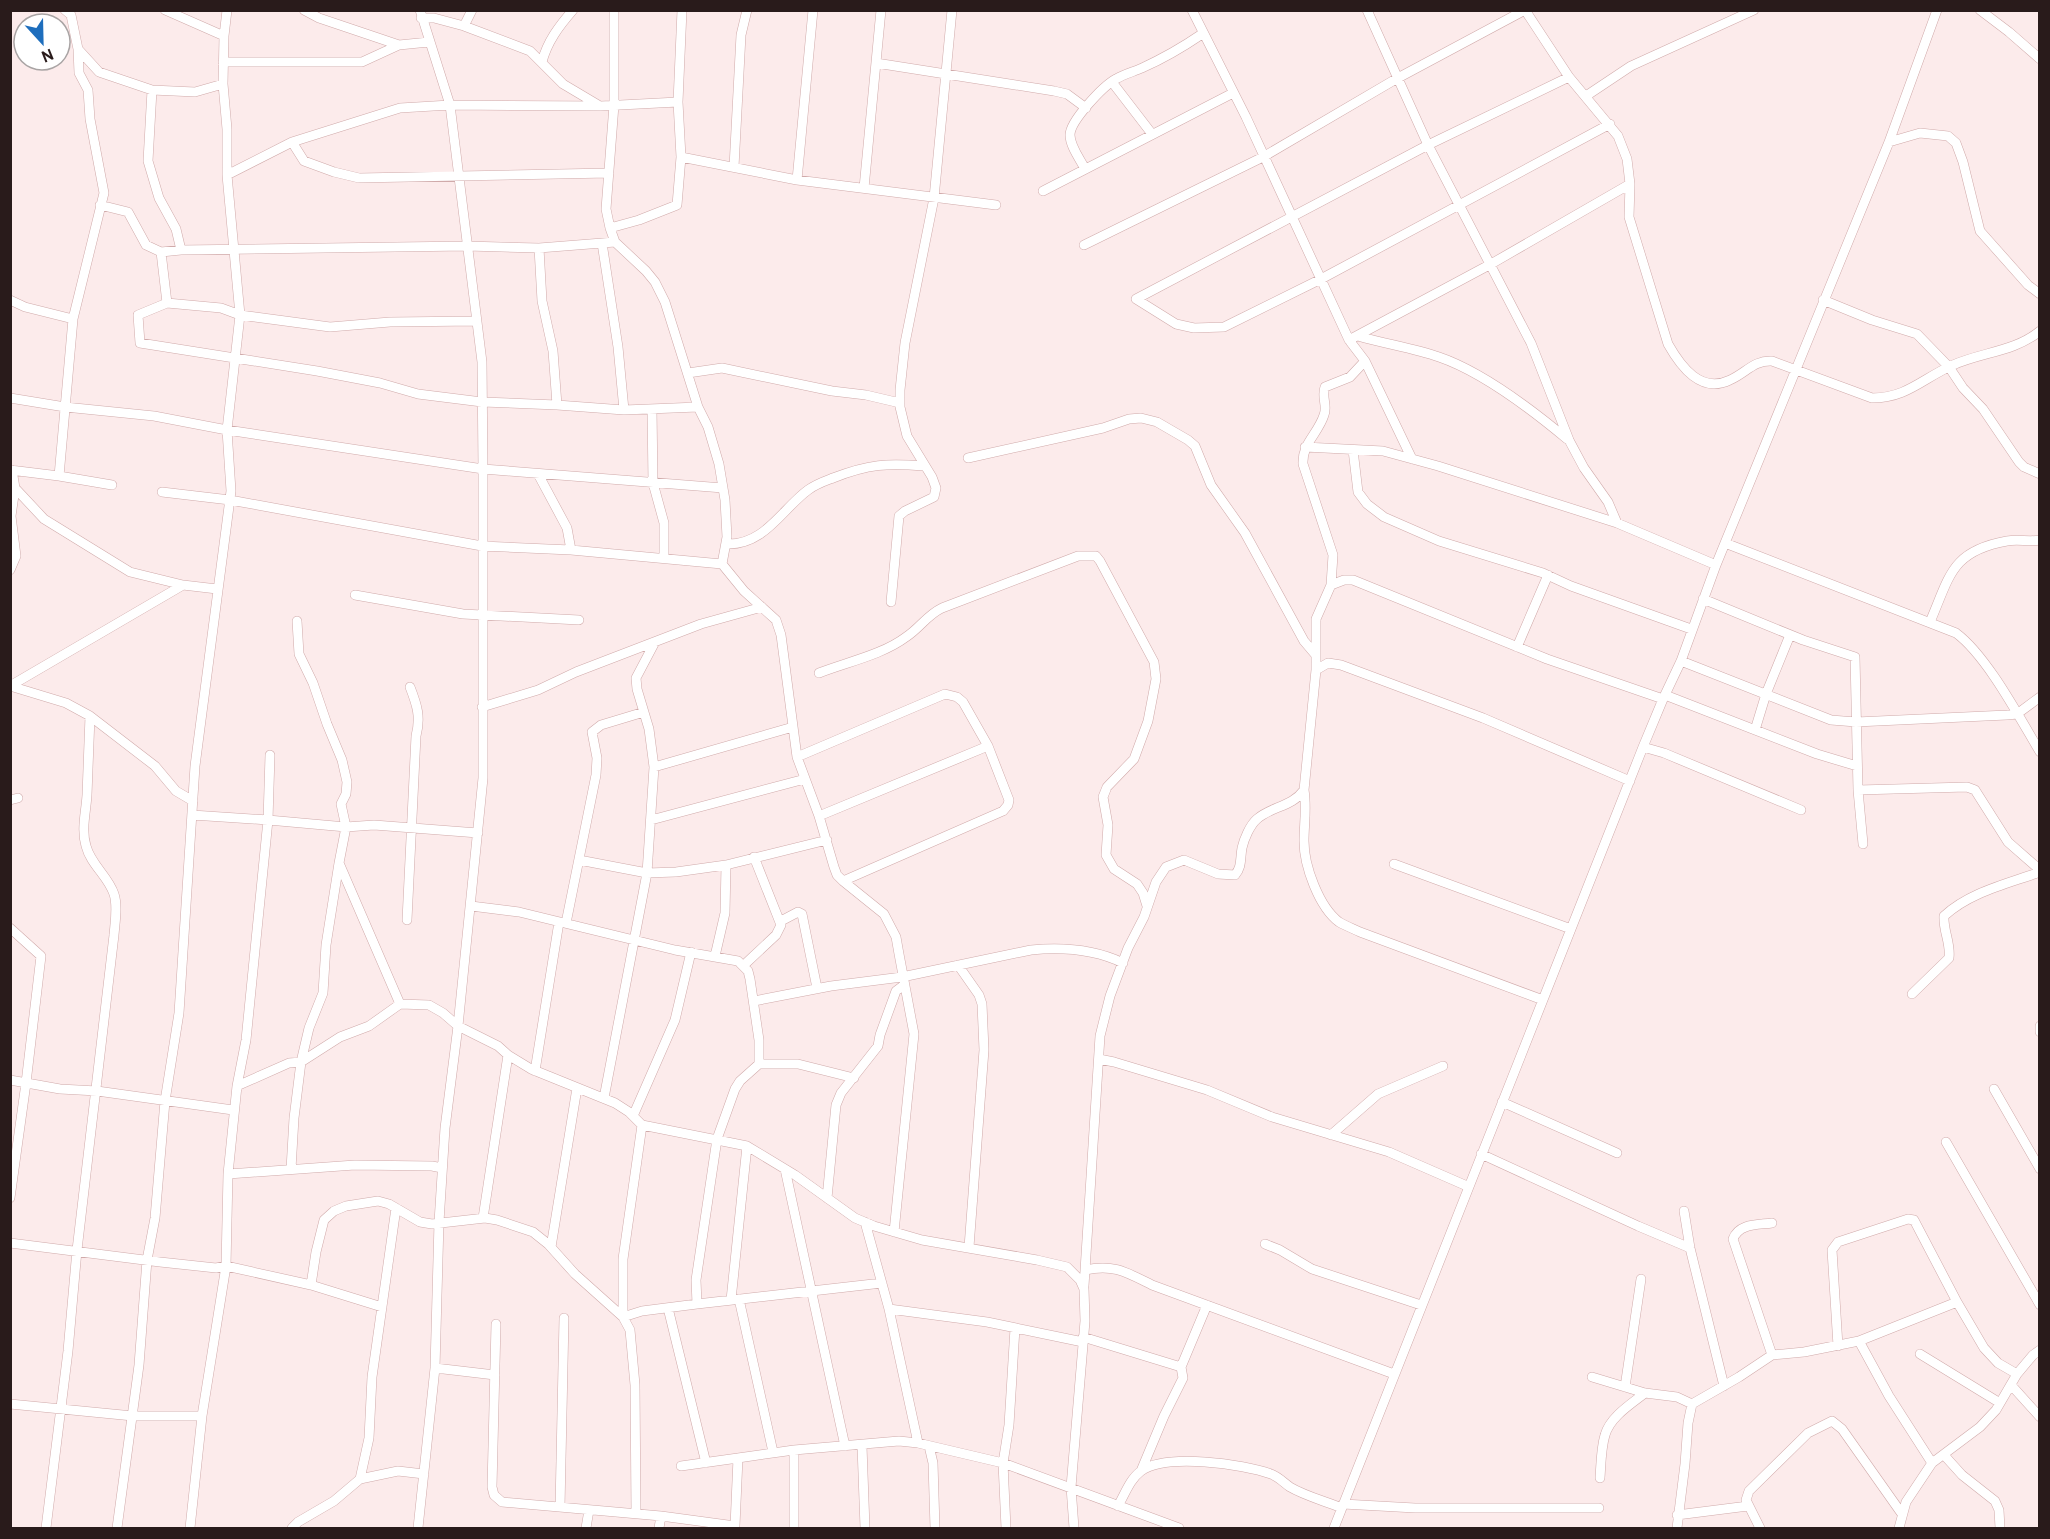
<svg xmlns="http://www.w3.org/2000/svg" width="2050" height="1539" viewBox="0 0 2050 1539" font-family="Overpass,sans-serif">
<rect width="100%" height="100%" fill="#fcebeb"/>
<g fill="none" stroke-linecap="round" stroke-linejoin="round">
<g stroke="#d0aaaa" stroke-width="10">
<path id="street" d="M65,10L71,15L78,49L99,72L152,90
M165,10L224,36
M304,10L319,18L399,45
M614,10V105L606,209L610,228L615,242L646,271L655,282L665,302L698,407L708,427L719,464L725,500L727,537L722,564
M1192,10L1246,117L1349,340
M1367,10L1428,145L1531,343L1569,440L1584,468L1608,502L1617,523
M1525,10L1569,77L1618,136L1627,159L1630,184L1629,217L1668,344C1681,367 1701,394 1730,380C1746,373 1754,360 1772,361L1872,398C1907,398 1923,378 1953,365C1982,352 2014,352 2040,331
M1980,10L2009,32L2040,59
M421,18H434L464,26L530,51L563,84L600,106
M464,26L472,10
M223,62H362L399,45L429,42
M542,62C547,42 559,26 573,10
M876,63L1054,91L1067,94L1086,108
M1569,77L1428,145L1136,299L1176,324L1194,328L1224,327L1321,279L1610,124
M1112,82L1152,134
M1586,96L1631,66L1754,10
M292,142L304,161L334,172L359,178L609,173
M1889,142L1920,133L1948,136L1956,143L1963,162L1980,231L2028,285L2040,294
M681,157L797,180L996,205
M734,167L741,35L747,10
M1085,169C1080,159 1070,146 1070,135C1070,121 1103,86 1116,79C1124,74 1133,72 1142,68C1162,59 1183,47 1202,34
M227,175L292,142L400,108L450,105L601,106L678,102
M797,180L813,10
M864,188L881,10
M1043,191L1233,93
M100,205L128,212L146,245L161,252
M610,228L639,220L677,205L681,157L678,102L682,10
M602,243L618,347L624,410
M1084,245L1263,157L1396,79L1525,10
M539,248L542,301L553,351L557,405
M181,250L176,229L159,198L148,161L152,90L195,92L223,84
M10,300L25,307L73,319
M1823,300L1872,320L1917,334L1949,367L1963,388L1983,409L2019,462L2024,467L2040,474
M167,303L138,315L140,343L317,371L380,383L418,394L482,402L557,405L624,410L698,407
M477,321L390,322L330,327L240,315L221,308L167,303L161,252L181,250L467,246L539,248L615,242
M1358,336C1385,344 1413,348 1439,357C1483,372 1531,409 1567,439
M688,373L722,368L832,391L866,395L900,403
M10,398L65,407L154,416L227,430L483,469L723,488
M652,409L653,483L664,523V558
M1305,447L1383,451L1438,466L1617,523L1716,565
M1353,450L1358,492L1367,504L1384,517L1439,541L1543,573L1571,586L1691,629
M968,458L1103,428L1129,419L1141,418L1157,422L1188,440L1195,446L1211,485L1245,533L1304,641L1315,654
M1412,459L1365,361L1349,340L1491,264L1630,184
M10,470L59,476L112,485
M12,470L15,488L44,519L130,572L183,585
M538,474L567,528L571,550
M59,476L73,319L104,193L90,119L88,90L79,73L78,49
M162,492L230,500L482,546L571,550L722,564L744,591L776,620L781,635L797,757L819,816L834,867L837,875L843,881L884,914L896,937L899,954L914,1034L894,1232
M1725,543L1956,633C1987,656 2019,717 2040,752
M726,544C764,546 782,509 808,490C816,484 825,481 833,478C869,464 887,463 924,466
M10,570L16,556L11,516L15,488
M1331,585L1333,555L1303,464C1302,443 1318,434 1324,415C1328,406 1321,397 1325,387L1350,377L1365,361
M355,595L463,614L579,620
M1703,599L1803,640L1855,657L1858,790L1863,844
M891,602L899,516L905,511L934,497L936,488L932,477L907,436L900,407V390L905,343L934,198L952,10
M297,621L299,654L313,683L327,724L342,760L347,782L346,794L341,804L346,827L339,863L400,1004
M1930,622C1950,576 1951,551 2007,541C2018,539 2029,542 2040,540
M1517,647L1548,575
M1681,661L1831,720L1856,722L2007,715L2017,714L2040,697
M1316,670L1328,663L1341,665L1483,718L1630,781
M819,673C847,662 882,655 906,637C920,628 927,615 942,608L1078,556H1096L1100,561L1154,662L1156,679L1148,721L1134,759L1107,787L1103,797L1108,825L1106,855L1114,869L1137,884L1143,893L1147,906
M10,686L183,585L217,589
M10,686L66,703L90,716L155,766L176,791L193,801
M1665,695L1817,754L1857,766
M482,707L538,690L576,672L701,624L762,607
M1755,730L1766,694L1790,635
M1643,747L1664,753L1801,810
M270,755L268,820L346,827L374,825L478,833
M797,757L945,694L957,697L963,702L988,746L1009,800L1008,805L1003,811L843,881
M654,767L793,727
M1304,790C1307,808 1304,824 1304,841C1304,866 1319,907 1339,922C1346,926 1354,929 1360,932L1543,1000
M1858,790L1967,787L1975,790L2008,842L2040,870
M10,800L18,798
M192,815L268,820L246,1040L237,1086
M819,816L988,746
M651,820L805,779
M579,860L647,873L676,872L726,865L827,840
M1394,864L1571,929
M471,906L519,912L675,950L738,961L748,971L750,979L759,1040V1064L740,1081L735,1089L717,1139L696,1280L697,1304
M407,920L416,736C421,717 417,705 410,687
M781,921L798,912L802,914L817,988
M566,923L596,775L597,758L592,732L601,725L644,712
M10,928L41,956L26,1083L10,1198
M715,956L725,913L726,865
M744,965L776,935L781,925L754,857
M958,965L979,995L982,1004L984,1050L969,1247
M1912,994L1949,958C1951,943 1943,931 1944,916C1970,892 2007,884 2040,872
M754,1001L831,986L902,977L1031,950C1062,947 1094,949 1123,963
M2040,1026V1032
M1099,1059L1114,1062L1207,1090L1272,1117L1389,1152L1467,1186
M759,1064H798L854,1078
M535,1071L559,922
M10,1080L60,1089L97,1091L233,1110
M1994,1089L2040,1169
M604,1098L647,873L654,767L649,729L637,689L636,678L655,642
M1502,1102L1617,1153
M633,1116L675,1020L691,952
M1331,1135L1378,1094L1443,1066
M1946,1142L2040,1305
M1481,1154L1638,1226L1690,1248
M291,1169L294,1118L301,1062L309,1028L323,993L326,945L339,863
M785,1169L845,1446
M228,1174L355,1165L432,1166L442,1168
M827,1198L836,1105L841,1093L878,1046L880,1035L896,991L904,985
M1684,1211L1690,1248L1724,1386
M483,1218L508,1055
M865,1222L889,1309L918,1443
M10,1243L160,1262L216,1268L226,1266L311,1285L316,1252L324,1220L334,1211L346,1206L378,1201L389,1204L420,1222L432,1224L485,1218L497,1220L533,1232L548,1244L575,1274L623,1317L642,1311L697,1304L882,1283
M1265,1244L1280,1250L1312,1269L1421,1305
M551,1247L577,1088
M1085,1270C1114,1264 1126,1272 1152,1285L1394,1374
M311,1285L382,1307
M1084,1286L1100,1036L1110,996L1128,948L1144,917L1156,882L1166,867L1184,860L1218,874L1235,875C1242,867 1240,859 1242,848C1244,839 1250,825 1257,819C1272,806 1292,807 1304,790L1316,670V619L1331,585L1344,580H1353L1547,659L1663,699
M739,1299L773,1452
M731,1300L747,1146
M668,1308L706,1463
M889,1309L987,1322L1083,1342
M496,1324L492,1487L494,1495L502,1502L661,1516L735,1526L738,1458L794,1450L899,1441L918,1443L1003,1463L1179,1528
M1083,1337L1181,1367L1183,1378L1164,1416L1141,1471
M1859,1341L1889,1396L1932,1463
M1838,1346L1832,1250L1838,1242L1908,1219L1914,1220L1957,1302
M1920,1354L2000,1403
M1772,1355L1733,1239C1739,1223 1758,1225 1772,1223
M1181,1367L1207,1305
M435,1368L495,1375
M1592,1377L1645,1393L1677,1397L1692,1404
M2012,1386L2040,1417
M1625,1387L1641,1279
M10,1404L133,1416H202
M862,1446L865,1528
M929,1446L933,1463L935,1528
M794,1450V1528
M1944,1455L1962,1475L1995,1501L1999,1510L2000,1528
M681,1466L738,1458
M1600,1478C1601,1464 1601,1448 1605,1435C1610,1417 1631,1404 1645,1393
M360,1479L369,1438L372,1377L396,1208
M1343,1504L1415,1508H1599
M1118,1506C1125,1494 1130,1479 1141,1471C1166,1453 1243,1464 1271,1474C1279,1477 1284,1483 1290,1487C1305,1496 1325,1501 1342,1508
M560,1507L564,1318
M636,1513L635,1385L630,1330L623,1317V1259L642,1125
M1677,1515L1748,1506
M46,1528L68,1351L77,1250L114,935C115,922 118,906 114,894C108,876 91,865 86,846C81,829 86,812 87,795C88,769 89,742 90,716
M117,1528L139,1365L147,1260L155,1218L165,1101L179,1013L195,766L231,491L227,430L240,315L227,175V129L223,84L224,36L227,10
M190,1528L202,1416L226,1266L228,1174L237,1086L289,1063L301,1062L340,1037L369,1026L400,1004L429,1005L443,1013L458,1026L498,1046L508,1055L531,1069L615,1103L629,1112L642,1125L747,1146L795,1175L855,1218L874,1226L922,1240L1037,1260L1067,1267L1080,1280L1084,1289L1085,1321L1071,1487L1074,1528
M292,1528L298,1522L334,1501L360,1479L398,1471L424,1474
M418,1528L435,1368L439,1222L445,1128L458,1026L483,778V469L482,362L450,105L420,10
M586,1528L589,1510
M659,1528L661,1516
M1006,1528L1003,1463L1009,1425L1015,1328
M1334,1528L1643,747L1663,699L1681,661L1716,565L1889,142L1937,10
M1677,1528L1685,1464L1688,1423L1692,1404L1739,1377L1772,1355L1804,1352L1859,1341L1957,1302L1984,1348L1998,1363L2017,1374
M1760,1528L1746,1500L1749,1491L1808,1433L1832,1421L1842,1429L1902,1514
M1899,1528L1906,1502L1932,1463L1980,1427L1996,1410L2017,1374L2033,1355L2040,1350"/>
</g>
<use href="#street" stroke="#fff" stroke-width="9"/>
</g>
<rect width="2050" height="1539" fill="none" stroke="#291b1b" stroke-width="24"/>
<g transform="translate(42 42) rotate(158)"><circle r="28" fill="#ffffff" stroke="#a9a4a4" stroke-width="1.5"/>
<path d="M0-4.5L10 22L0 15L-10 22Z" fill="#1e6ebd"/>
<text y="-9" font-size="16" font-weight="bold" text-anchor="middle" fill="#291b1b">N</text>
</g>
</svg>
